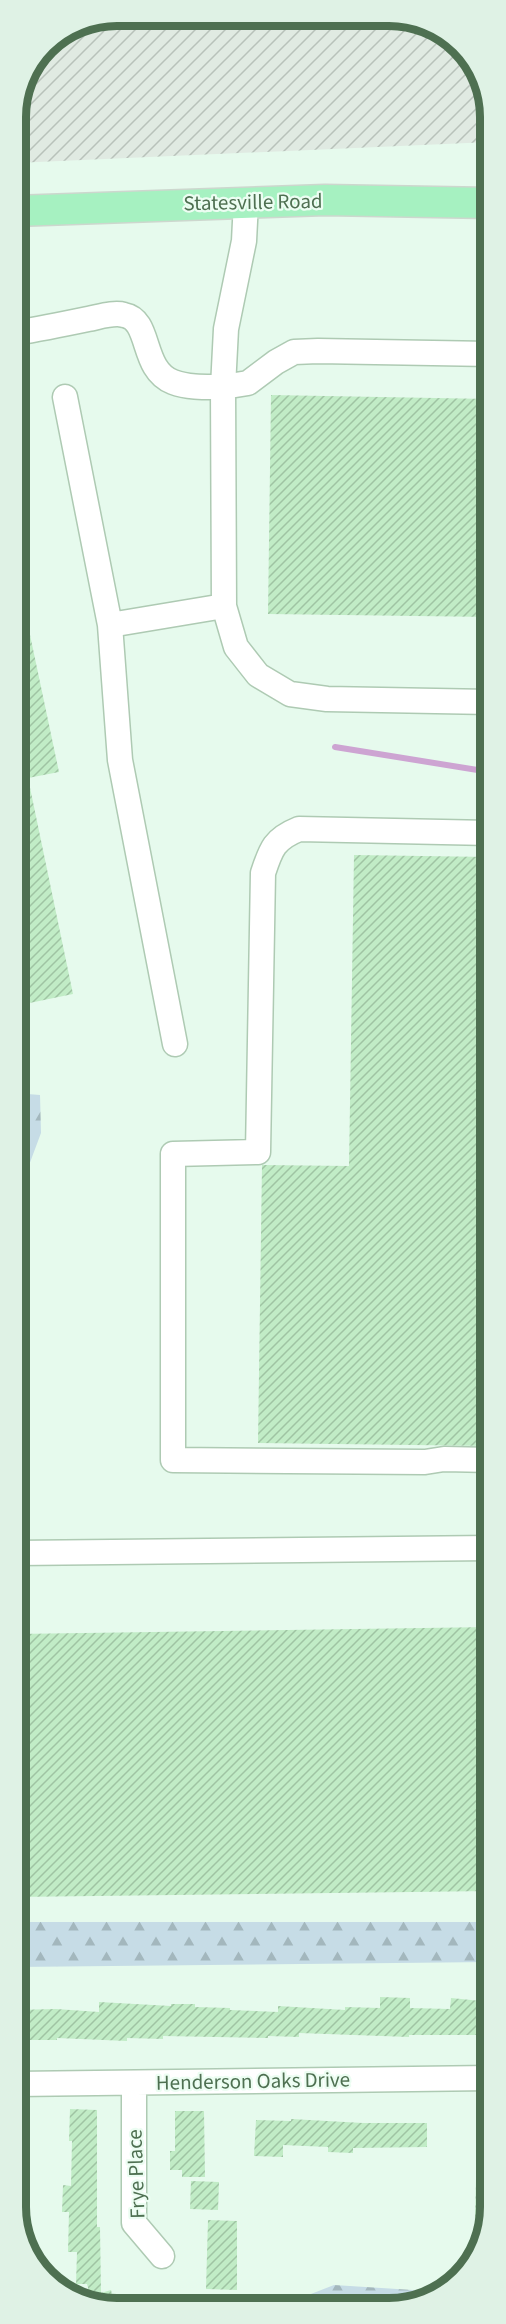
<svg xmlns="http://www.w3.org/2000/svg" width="506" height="2324" viewBox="0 0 506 2324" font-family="'Source Sans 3',sans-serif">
<defs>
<pattern id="industrial-furrows" width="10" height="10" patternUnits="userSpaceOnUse" patternTransform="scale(1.5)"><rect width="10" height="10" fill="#e0eae2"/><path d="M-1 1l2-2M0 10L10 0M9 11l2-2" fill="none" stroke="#b8c2ba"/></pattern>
<pattern id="forest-firs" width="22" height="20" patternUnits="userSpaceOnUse" patternTransform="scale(1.5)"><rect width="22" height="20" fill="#c6dce6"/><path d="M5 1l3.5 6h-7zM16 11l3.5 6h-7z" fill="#a3b7bd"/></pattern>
<pattern id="building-hatch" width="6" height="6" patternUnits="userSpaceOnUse" patternTransform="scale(1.5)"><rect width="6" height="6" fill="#c1ecc6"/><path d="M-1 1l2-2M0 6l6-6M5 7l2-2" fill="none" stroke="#9fc4a3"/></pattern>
</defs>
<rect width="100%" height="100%" fill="#e6faed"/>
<path fill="url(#industrial-furrows)" d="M415,18L466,49L490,104V142L15,163V110L45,44L78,23Z"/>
<path fill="url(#forest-firs)" d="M15,1093L40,1095L41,1133L16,1200Z
M16,1922H491V1962L16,1967Z
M334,2285L413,2290L426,2296L402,2308H275Z"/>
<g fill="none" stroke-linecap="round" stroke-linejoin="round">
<path stroke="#cda4d2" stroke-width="6" d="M335,747L490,772"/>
</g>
<path fill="url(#building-hatch)" d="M271,395L490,399V617L268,614Z
M22,597L59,772L28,778L73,994L15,1006V598Z
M354,855L490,857L491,1446L258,1443L262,1165L349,1166Z
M491,1627V1891L16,1897V1634Z
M380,1997L410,1998V2008L450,2009L451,1998L491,2002V2035H409V2037L299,2033V2037L268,2036V2038L163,2036V2039L127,2038V2041L57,2038V2040H16V2010L56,2009L99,2012V2002L171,2006V2004H195V2007L230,2008V2010L278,2012V2006L345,2010V2007L380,2008Z
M70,2109L97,2110V2227H100L101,2293L111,2290L115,2307H96L80,2297L90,2295L87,2284H76L77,2252H68L69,2212H62L63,2185L71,2186L72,2141H69Z
M175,2111H204L205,2177H182V2170H170V2151H175Z
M291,2119L363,2123H427V2147L353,2148V2153L328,2152V2147L283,2145V2157L254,2156L256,2120L291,2121Z
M476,2179H491V2214L474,2252Z
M191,2181L219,2182L218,2210L190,2209Z
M208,2220L237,2221V2290L206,2289Z"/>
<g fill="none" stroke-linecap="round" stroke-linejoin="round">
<g stroke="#aecab3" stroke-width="27">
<path id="minor" d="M15,160V181
M246,202L244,241L226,329L223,387L248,383L276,362L294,352L318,351L490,354
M15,333C39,329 64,324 88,319C99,317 114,312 124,315C152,320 140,369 173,382C189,388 207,387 223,387L224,606L236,647L258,675L290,694L327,699L490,702
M65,397L110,625L224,606
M110,625L120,760L175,1044
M490,833L299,829C274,839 271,849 263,873L258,1152L173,1154V1460L425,1462L444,1459L491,1460
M16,1553L491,1548
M134,2083V2223L162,2256
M16,2084L491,2078"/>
</g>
<g stroke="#cdd7ce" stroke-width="33">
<path id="major" d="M15,211L325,200L490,203"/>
</g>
<use href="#minor" stroke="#fff" stroke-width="24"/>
<use href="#major" stroke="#a6f1c1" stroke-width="30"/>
</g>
<g text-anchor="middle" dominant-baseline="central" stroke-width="4.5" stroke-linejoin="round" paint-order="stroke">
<g font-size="21" fill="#4e7051" stroke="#ecfdf2">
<text transform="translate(253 202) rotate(-1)">Statesville Road</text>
<text transform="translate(253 2081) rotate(-1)">Henderson Oaks Drive</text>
<text transform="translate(136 2174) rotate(-92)">Frye Place</text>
</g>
</g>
<path d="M0 0H506V2324H0ZM117 26H389A91 91 0 0 1 480 117V2207A91 91 0 0 1 389 2298H117A91 91 0 0 1 26 2207V117A91 91 0 0 1 117 26Z" fill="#dff2e5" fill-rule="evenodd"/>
<path fill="none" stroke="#4e7051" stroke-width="8" d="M117 26H389A91 91 0 0 1 480 117V2207A91 91 0 0 1 389 2298H117A91 91 0 0 1 26 2207V117A91 91 0 0 1 117 26Z"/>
</svg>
